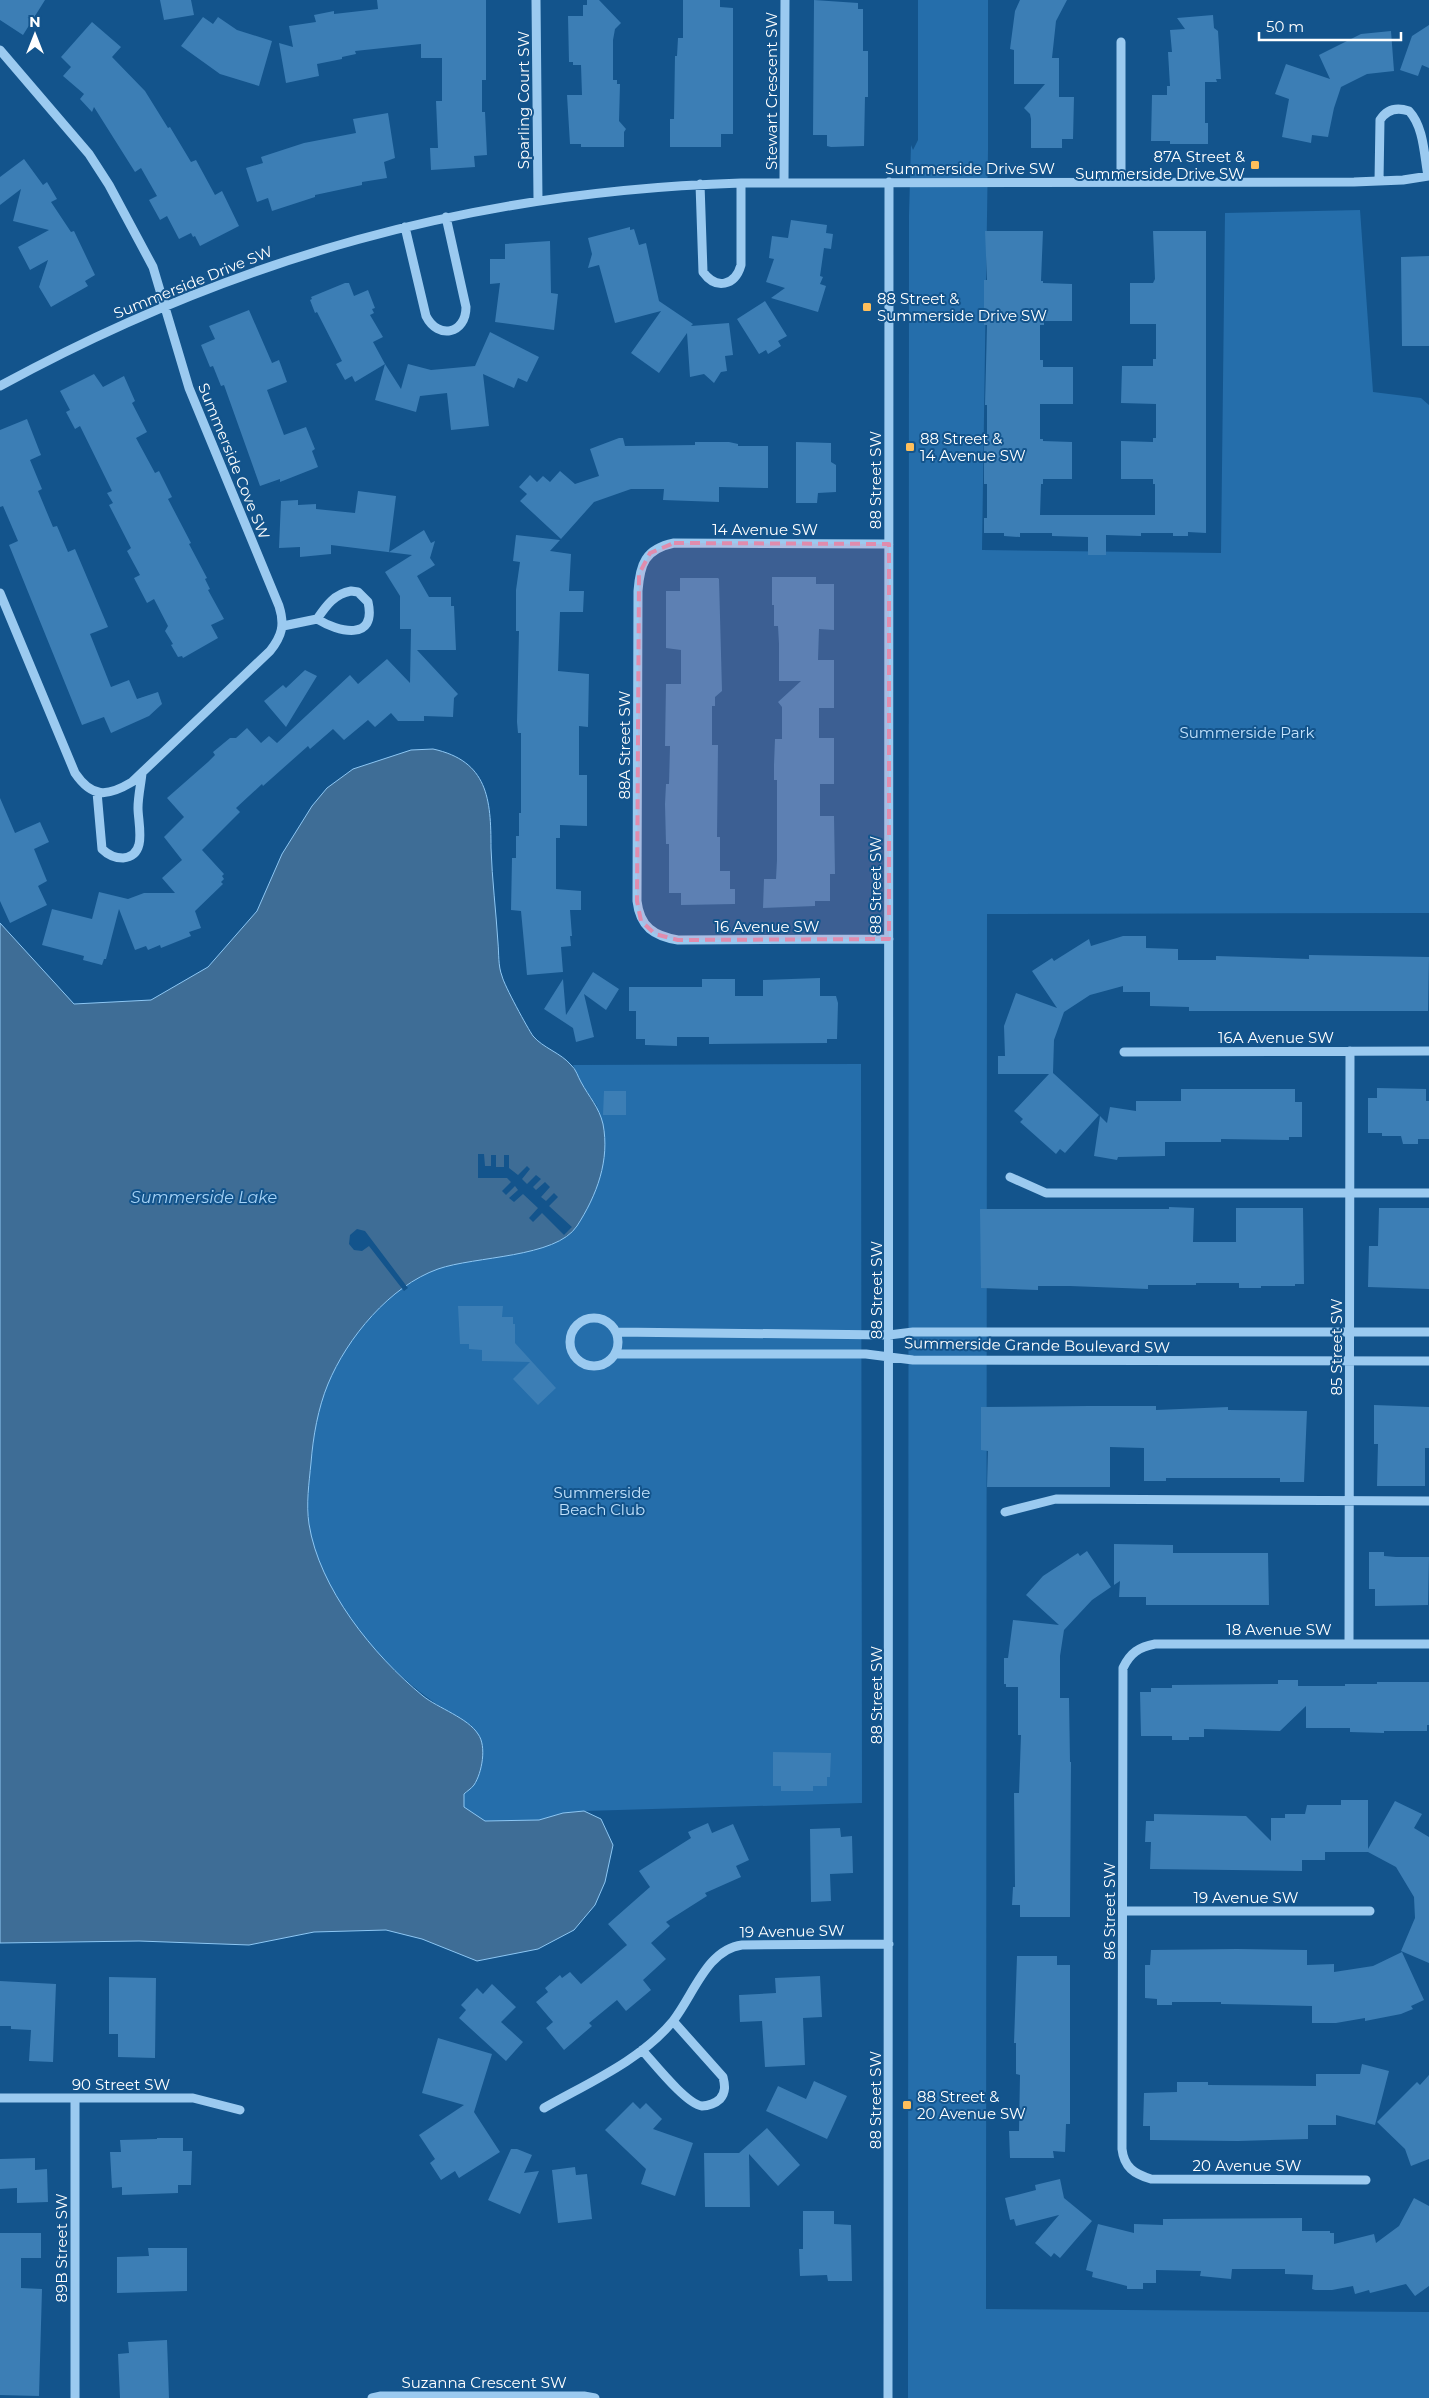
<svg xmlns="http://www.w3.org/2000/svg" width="1429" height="2398" viewBox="0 0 1429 2398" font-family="Montserrat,sans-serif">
<rect width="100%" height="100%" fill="#13548c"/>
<path fill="#256eab" d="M918,0H988V150L982,550L1221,553L1225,213L1360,210L1373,392L1421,398L1429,405V913L987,914L986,2309L1429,2312V2398H908L909,215L911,145L913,150L918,140Z
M861,1064L862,1803L584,1811L563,1813L539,1820L484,1821L464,1807V1794L474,1785L471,1725C409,1693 342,1626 317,1559C307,1532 307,1502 310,1473C313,1444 316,1412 327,1384C348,1336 386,1292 433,1270C464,1256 504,1255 537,1250L597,1106L582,1085L573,1065Z"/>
<path fill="#3e6d96" stroke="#8dc7f4" d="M433,749C488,761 491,799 491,848C492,879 496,911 498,943C499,953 498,966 502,976C504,985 528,1029 533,1036C543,1048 561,1053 571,1065C576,1069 578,1077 581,1082C589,1097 599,1107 603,1124C610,1160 597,1195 577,1226C556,1258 475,1256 438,1269C390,1286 347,1338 328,1384C318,1408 313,1437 311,1463C309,1483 306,1504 309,1524C319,1588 373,1655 423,1696C438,1708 468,1718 478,1734C487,1746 482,1773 474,1785C471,1789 467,1791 464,1794V1807L485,1821L539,1820L563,1813L584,1811L601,1819L613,1845L605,1882L595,1905L574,1930L538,1949L477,1961L422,1939L386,1930L314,1932L249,1945L139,1941L0,1943V923L74,1004L151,1000L208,967L257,911L282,854L312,806L327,788L353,769L411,750Z"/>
<path fill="#13548c" d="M478,1154H484L485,1166H491V1155H496V1167H504V1155H509V1168L518,1175L527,1166L530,1169L522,1179L527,1184L536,1175L541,1179L533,1187L536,1190L545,1182L550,1187L541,1197L546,1201L554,1193L558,1197L549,1206L572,1227L564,1235L542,1213L533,1222L529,1218L538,1208L523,1194L514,1202L509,1198L518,1190L515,1186L506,1195L502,1191L511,1182L507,1178H478Z
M357,1229L365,1231L408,1288L404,1291L369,1246L362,1251L354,1250L349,1244L350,1235Z"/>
<path fill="#3c7eb5" d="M0,0H45L23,35L0,20Z
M160,0H191L194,15L164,20Z
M377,0H486V80H482V112H485L487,155L474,156L475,167L431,170L430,148H438L436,101H442V58H421V44L355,51L356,54L342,57V59L317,64L319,76L286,83L279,43L293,47L289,26L316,22L314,15L334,11V14L378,9Z
M587,0H599L621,23L615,29L613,40V80H617V84H620L619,121L626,129L624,132V147H581V144H570L567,95H582L581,65H573V62H569L568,16H583V5H587Z
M683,0H720V7L733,8V134H721V147H670V119H674L675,56H677L678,38H683Z
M814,0L858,3V9H863V51H868V97H865L864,146L831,147L827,146V135H813Z
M1020,0H1067L1056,21L1052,58H1059V97H1074L1073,139H1062V148H1031V119L1030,114L1024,108L1045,84H1014V50L1010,49L1015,11Z
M1213,15L1214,28L1218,31L1221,79H1216L1217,82H1205V123H1208V144H1170V141H1151L1152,95H1167V86H1170L1168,52H1172L1170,30L1185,29L1177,18Z
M203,17L213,24L218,17L237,30L272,41L259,86L220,74L181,46Z
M92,22L121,47L112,57L145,91L168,128L170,127L191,162L196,160L215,195L222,191L239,226L200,246L195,236L193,237L191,233L179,239L167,216L160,220L149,200L157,196L141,168L135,172L94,107L92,112L80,99L84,94L63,76L71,67L61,57Z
M1429,25V68L1422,65L1418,76L1400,70L1412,36Z
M1391,31L1394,71L1367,74L1341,87L1334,108L1328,137L1312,135L1311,143L1282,137L1289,99L1275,94L1286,64L1330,79L1319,55L1361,34Z
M388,113L395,158L384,162L387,178L362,182V185L315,195V197L272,211L268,198L257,202L246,168L263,163L261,157L304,143L356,133L353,119Z
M24,159L43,185L47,182L57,199L51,202L71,232L74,231L95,275L85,281L88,286L51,307L39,287L48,260L30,270L18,247L49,230L13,221L21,189L0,205V177Z
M791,220L827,225L826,233L833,234L831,249L824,248L820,276L823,277L820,284L826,286L818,312L771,298L785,288L766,282L774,259L769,258L772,236L788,238Z
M630,227V230L634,229L639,245L646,243L659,301L693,324L691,326L729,323L733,355L725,356L727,371L721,372L714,383L704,374L690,377L687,333L659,373L631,353L661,311L615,323L599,265L588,268L592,254L588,238Z
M985,231H1043L1041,281H1043V283L1072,284V321H1044V325H1040V360H1043V367H1073V404H1040V439H1043V441L1072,442V479H1043V484H1041L1040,515H1155V484H1153V479H1121V441L1153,442V438H1156V404L1121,403L1122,366H1153V359H1156V324H1130V283H1153L1155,279L1153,231H1206V533L1188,532V536H1173V533H1141V536L1106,535V555H1088V537L1052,536V533H1020V537L1004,536V533H984V518H987V484H984V439H987V405H985L987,325H984V280H987Z
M550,241L551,293L558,294L554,330L495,322L500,283L490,284V259H505V244Z
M1429,256V346H1402L1401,257Z
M345,283H349L354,296L368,290L375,308L372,309L374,313L370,315L383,337L373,342L385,364L355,382L352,376L345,380L336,364L342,361L317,312L315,313L310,300L312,299L311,297Z
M765,301L787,336L778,341L781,346L768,354L766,350L759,354L737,319Z
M249,310L272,363L279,360L287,382L267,390L284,435L306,427L315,449L312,451L318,467L280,482V479L260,486L224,385L221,386L213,366L210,367L201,345L215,339L209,326Z
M490,332L539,357L527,382L518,378L514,388L483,374L489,426L451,430L447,393L420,396L416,412L375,400L385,364L401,389L408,364L431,370L475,366Z
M94,374L103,387L124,376L135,401L132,403L147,432L136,438L155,473L159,471L172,497L168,499L191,543L189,544L207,578L205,579L210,589L208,590L224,619L211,625L218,638L183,658L182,656L178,657L171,645L173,644L165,631L168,626L154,599L147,603L134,578L140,575L127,551L131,548L109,505L113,503L107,493L112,491L80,426L75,429L66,412L70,410L60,391Z
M27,419L41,455L30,460L42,489L38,491L53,527L57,526L68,552L75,549L108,627L90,634L111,687L129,680L137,699L158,692L162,704L149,716L111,733L104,717L82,725L9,545L18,541L3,506L0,507V430Z
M619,438H623L625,446L695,445V442H729L738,444V446H768V488L719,487V502L663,500L664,489H631L594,502L561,539L520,501L527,494L519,487L530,475L537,482L543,476L550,482L560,471L575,484L599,476L590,449Z
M796,442L831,443V462L836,465V492L818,493L817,503H796Z
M358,491L396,496L389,552L424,530L431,543L435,541L430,558L435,565L417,576L429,597H451V606H454L456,650H417L458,694L454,698L453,717L424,716V721H398L391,713L375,727L368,720L344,740L333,729L310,749L308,746L263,786L262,784L236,808L240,812L202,850L224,874L222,876L224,879L221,882L223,884L195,911L201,928L189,932L191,936L161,948L160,945L148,950L146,946L135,950L119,909L106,959H104L102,965L83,960L84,956L42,945L52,909L92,919L99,892L128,899L144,893H175L162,878L182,860L164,837L184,817L167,798L208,762L215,755L213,752L230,738H236L247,728L261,743L269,736L277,743L350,675L358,684L387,659L410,683L411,629H400V596L385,572L412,555L331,545V554L300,557V547L279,548L281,501L298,500V505L316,504V509L355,513Z
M516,535L560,540L550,551L571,554L569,591H584L583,612H560L558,671L589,674L588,727L579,726V775H587V826L560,825V838H556V889L581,891V910H570L572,936H570L571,946L561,947L563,972L527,975L521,911L511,910L512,858H516V836H519V813H521V733H518L517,722L519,631H516V590L520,562L513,561Z
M772,577H816V584H834V630L819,629L818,660H834V708H819V738H834V784H820V816H834L835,874H830V901H815V906L763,908L764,879H776L777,860V780H774V765L775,739H782V707L778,702L801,681H779V644L778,626H774V605H772Z
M680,578H718L719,579L722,691L715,697V706H712V745H718L717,837H720V871H730V889H735V904L681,905V893H669V844H666L665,804L666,784H669L670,746H665L666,684H681V650L666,648V591H680Z
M305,670L317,676L286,727L264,701L283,685L286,688Z
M0,798L15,833L40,822L49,842L34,849L47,881L38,886L47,905L10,923L0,901Z
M1123,936H1146V948L1178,949V960H1216V956L1309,959V955L1429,957L1428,1011H1189V1007L1150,1006V992H1123V986L1090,995L1064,1012L1054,1040L1053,1073L1099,1115L1065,1153L1060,1149L1056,1154L1020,1122L1023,1119L1014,1111L1049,1074H998V1056H1005L1004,1026L1016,993L1057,1008L1032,971L1052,958L1054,961L1089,939L1091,946Z
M593,972L619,989L606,1010L584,994L594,1037L576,1042L573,1028L544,1009L563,979L566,1015Z
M820,978V996H836L838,1003L837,1039H827V1043L709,1044V1037H677V1046L645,1045V1039H636V1011H629V987H702V979H735V996H763V980Z
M1377,1088L1426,1089V1101H1429V1139H1418V1144H1403L1401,1136H1382V1133H1368V1098H1377Z
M1181,1089H1295V1102H1302V1137H1289V1140L1221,1139V1142H1165V1156L1118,1157L1117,1160L1094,1156L1100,1116L1107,1123L1110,1107L1136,1111V1101H1181Z
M604,1091H626V1115H603Z
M1169,1207L1194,1208L1193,1242H1236V1208H1303L1304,1284H1295V1286H1261V1288H1239V1283H1196V1285H1148V1289L1070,1286H1038V1290L981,1288L980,1209H1169Z
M1379,1208H1429V1289L1368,1287L1369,1246H1378Z
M458,1306H503L502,1317H513V1324H515V1343L556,1388L538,1405L513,1379L530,1362L482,1361V1350L469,1349V1344H460Z
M1374,1405L1429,1407V1448H1425V1486H1377L1378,1444H1374Z
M1089,1406H1156V1410L1228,1407V1410L1307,1411L1304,1482H1280V1478H1166V1481H1144V1448L1110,1447V1487H987L988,1451L981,1450V1407Z
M1114,1544L1173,1545V1553H1268L1269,1605H1146V1597H1119L1120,1581L1114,1585Z
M1087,1551L1111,1587L1092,1600L1064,1630L1060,1656V1698H1069L1070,1762H1071L1070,1917H1020V1905H1012L1013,1887H1015L1014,1793H1019L1021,1735H1018V1687H1006V1684H1004V1658H1008L1013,1620L1059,1625L1026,1595L1043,1576L1078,1553L1080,1556Z
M1369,1552H1384V1556L1396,1557H1429L1428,1605L1375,1606V1589H1369Z
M1278,1680H1298V1686H1345V1684H1377V1682H1429V1725H1427V1731H1384V1733L1350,1732V1728H1306V1706L1280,1731L1204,1729V1737H1189V1740H1172V1736H1141L1140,1692H1151V1688H1172V1685L1278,1684Z
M773,1752L831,1753L830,1777H827V1786H813V1791H781V1786H773Z
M1341,1800H1368V1849L1395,1801L1422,1814L1414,1828L1429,1837V1963L1401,1951L1415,1918L1414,1897L1396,1867L1368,1852H1325V1860H1302V1871L1150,1869L1151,1842H1145L1146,1821H1154V1814L1246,1816L1271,1841V1818H1285V1814H1305L1307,1805H1341Z
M708,1823L712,1833L733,1824L749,1860L736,1866L741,1877L705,1893L707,1896L666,1922L670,1926L651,1943L666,1959L643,1980L651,1990L626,2011L617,2000L589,2023L592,2026L564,2050L546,2028L553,2022L536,2002L548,1992L545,1988L560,1975L562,1978L570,1972L581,1984L627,1945L608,1924L650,1887L639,1871L691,1838L688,1832Z
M840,1828L841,1837L852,1836L853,1873L830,1874L831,1901L811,1902L810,1829Z
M1237,1949L1307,1950V1965L1334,1964V1972L1373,1966L1402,1952L1424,2000L1411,2006L1413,2009L1401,2014L1365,2021V2018L1336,2023H1312V2006L1221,2004V2002H1172V2005H1157V1999L1145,1998V1965H1150L1151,1950Z
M1017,1956H1057V1965H1070V2124H1066L1065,2152L1053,2151L1054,2158H1010L1009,2131H1019L1020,2075L1016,2074V2043H1014Z
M820,1976L822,2017L803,2018L805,2065L765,2067L762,2021L740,2022L739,1995L776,1993L775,1978Z
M109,1977L156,1978L155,2058L118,2057V2034H109Z
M0,1981L56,1984L53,2062L29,2061L31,2030L11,2029V2026H0Z
M492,1984L516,2007L501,2022L523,2042L506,2061L459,2018L466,2010L461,2005L477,1988L483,1994Z
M438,2038L492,2054L474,2112L500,2152L459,2178L455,2171L441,2180L430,2163L435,2159L419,2135L464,2105L422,2093Z
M1362,2064L1389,2071L1375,2125L1336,2115V2125H1308V2139L1238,2141L1150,2140V2126H1143L1144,2093L1177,2092V2082H1208V2085L1316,2086V2074H1360Z
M1429,2075V2159L1411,2166L1405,2149L1377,2122L1417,2082L1420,2085Z
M814,2081L847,2096L827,2139L766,2111L778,2086L806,2099Z
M633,2102L640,2109L646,2103L662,2119L653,2129L693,2143L675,2196L641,2184L646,2169L605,2130Z
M767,2128L800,2165L778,2186L749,2154L750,2207H705L704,2153H739Z
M157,2138H183V2151H192L191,2185H178V2193L122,2195V2187L112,2188L110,2152H121L120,2140L157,2139Z
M511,2149H517L532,2155L524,2173L539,2171L520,2214L488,2200Z
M35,2158V2170L47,2169L48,2202L17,2203V2188L0,2189V2159Z
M575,2167L576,2175L587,2174L592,2219L558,2223L552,2170Z
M1060,2179L1064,2198L1092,2221L1060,2258L1054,2253L1051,2257L1035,2243L1059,2215L1016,2226L1014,2219L1010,2220L1005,2198L1036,2190L1035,2185Z
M1414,2198L1429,2206V2286L1415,2296L1406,2284L1370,2293L1369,2290L1355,2294L1353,2286L1332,2290H1315L1312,2289L1313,2275L1285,2274V2269H1232L1231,2279L1200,2276L1201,2271L1156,2270V2283H1143V2289H1127V2286L1092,2277L1093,2272L1086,2270L1098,2224L1134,2233V2224L1163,2225V2219L1302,2218V2231H1330V2233H1334V2244L1374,2234L1376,2243L1399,2226Z
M803,2211H834V2224L851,2225L852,2281H828L827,2275L800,2276L799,2249H803Z
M0,2233H41V2258H21V2288L42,2289L39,2396L0,2395Z
M148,2248H187V2291L117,2293V2257L149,2256Z
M167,2340L169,2398H120L118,2354L129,2353L128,2342Z"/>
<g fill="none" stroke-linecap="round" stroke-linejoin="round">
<path stroke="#9bcaf0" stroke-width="9" d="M536,0L538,200
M1121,42V182
M0,50L89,154L109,185L153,267L189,388L279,606C285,625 282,636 270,651L132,782C107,797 92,798 75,773L0,593
M1379,181L1380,120C1387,109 1397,107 1409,111C1424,127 1424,155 1428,176
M784,182L785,0
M700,184L703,272C716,290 735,286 741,265V183
M405,227L426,316C438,340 466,334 466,307L446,217
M0,386C234,258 474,191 741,183L1354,182L1403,180L1429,176
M351,591L358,592L368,602C377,642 338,632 317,619C326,606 334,594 351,591Z
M283,626L317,619
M97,792L102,849C108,855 114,858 123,858C148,856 138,824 138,808C138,796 141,784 142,773
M889,939L678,940C654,936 640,927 637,901L638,591C640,564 645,549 674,543L889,544
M1124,1052L1429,1051
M1010,1177L1046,1193H1429
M570 1342a24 24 0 1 1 48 0a24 24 0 1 1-48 0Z
M616,1332L889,1335L913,1332H1429
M615,1354H866L913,1360L1429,1361
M1005,1512L1056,1499L1429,1501
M1349,1643L1350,1051
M1123,1911H1370
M642,2050C654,2063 686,2104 702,2106C708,2106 716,2103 720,2099C726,2092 725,2085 723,2077L673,2021
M0,2098H193L240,2110
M544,2108C588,2083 640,2061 673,2021C693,1996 707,1949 742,1945L889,1944
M1366,2180L1151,2179C1134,2174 1124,2167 1122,2149L1123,1668C1130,1653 1139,1647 1155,1644H1429
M75,2398V2098
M372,2398L381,2396H584L595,2398
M888,2398L889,182"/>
</g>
<path fill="#e08cad" fill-opacity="0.2" stroke="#e08cad" stroke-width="4" stroke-dasharray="10 6" stroke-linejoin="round" d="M674,543L889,544V939L678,940L655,934L641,921L637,901L639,574L650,553Z"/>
<g fill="#ffbf5b" stroke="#13548c" stroke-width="2">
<rect x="1250" y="160" width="10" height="10" rx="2.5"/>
<rect x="862" y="302" width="10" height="10" rx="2.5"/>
<rect x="905" y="442" width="10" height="10" rx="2.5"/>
<rect x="902" y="2100" width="10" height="10" rx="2.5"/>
</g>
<g text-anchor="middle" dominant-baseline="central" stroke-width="4" stroke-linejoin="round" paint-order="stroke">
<g font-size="15" fill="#fff" stroke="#13548c">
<text transform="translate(771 91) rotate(-90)">Stewart Crescent SW</text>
<text transform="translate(523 100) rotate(-90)">Sparling Court SW</text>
<text x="970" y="168">Summerside Drive SW</text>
<text transform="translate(193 282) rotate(-22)">Summerside Drive SW</text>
<text transform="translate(234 461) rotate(68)">Summerside Cove SW</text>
<text transform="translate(875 480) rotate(-90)">88 Street SW</text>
<text x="765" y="529">14 Avenue SW</text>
<text transform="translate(624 745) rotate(-90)">88A Street SW</text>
<text transform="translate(875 885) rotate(-90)">88 Street SW</text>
<text x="767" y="926">16 Avenue SW</text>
<text x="1276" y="1037">16A Avenue SW</text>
<text transform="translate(876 1290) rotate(-90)">88 Street SW</text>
<text transform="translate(1037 1345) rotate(1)">Summerside Grande Boulevard SW</text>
<text transform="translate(1336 1347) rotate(-90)">85 Street SW</text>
<text x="1279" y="1629">18 Avenue SW</text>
<text transform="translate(876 1695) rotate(-90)">88 Street SW</text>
<text x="1246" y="1897">19 Avenue SW</text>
<text transform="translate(1109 1911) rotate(-90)">86 Street SW</text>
<text transform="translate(792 1931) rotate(-1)">19 Avenue SW</text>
<text x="121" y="2084">90 Street SW</text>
<text transform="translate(875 2100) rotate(-90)">88 Street SW</text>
<text x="1247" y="2165">20 Avenue SW</text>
<text transform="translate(61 2248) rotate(-90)">89B Street SW</text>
<text x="484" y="2382">Suzanna Crescent SW</text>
</g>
<g font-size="15" fill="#fff" stroke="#13548c" text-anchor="start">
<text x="1245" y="156" text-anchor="end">87A Street &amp;<tspan x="1245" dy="17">Summerside Drive SW</tspan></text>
<text x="877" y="298">88 Street &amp;<tspan x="877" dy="17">Summerside Drive SW</tspan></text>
<text x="920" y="438">88 Street &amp;<tspan x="920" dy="17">14 Avenue SW</tspan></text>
<text x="917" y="2096">88 Street &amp;<tspan x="917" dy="17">20 Avenue SW</tspan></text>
</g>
<g font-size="15" fill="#c2e2fc" stroke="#13548c">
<text x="1247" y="732">Summerside Park</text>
<text x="602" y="1492">Summerside<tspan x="602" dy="17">Beach Club</tspan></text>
</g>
<g font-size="16" font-style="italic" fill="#a7d4f8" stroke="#13548c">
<text x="204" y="1197">Summerside Lake</text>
</g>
</g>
<g transform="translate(35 35)" stroke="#13548c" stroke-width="4" paint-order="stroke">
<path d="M0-4L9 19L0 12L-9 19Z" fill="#ffffff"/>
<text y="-8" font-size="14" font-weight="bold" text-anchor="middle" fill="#ffffff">N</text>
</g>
<path d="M1259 32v8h142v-8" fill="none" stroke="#ffffff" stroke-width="2.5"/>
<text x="1266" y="32" font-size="15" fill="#ffffff" stroke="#13548c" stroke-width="4" paint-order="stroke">50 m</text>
</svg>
